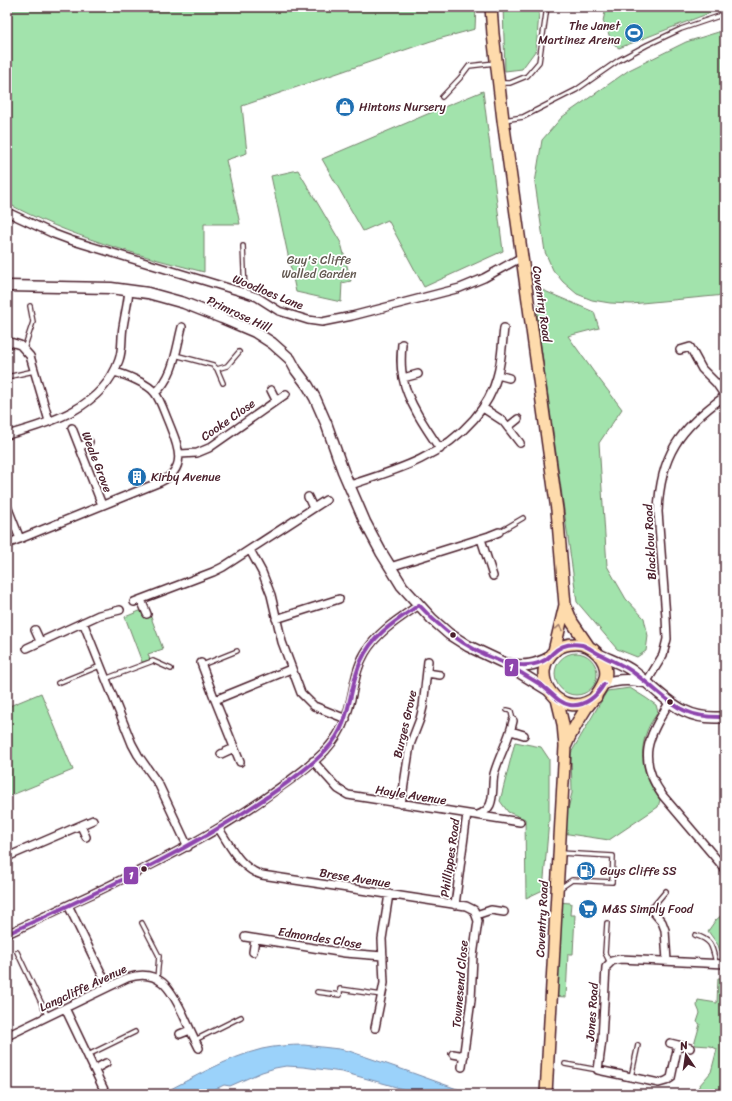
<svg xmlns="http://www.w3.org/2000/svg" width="732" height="1101" viewBox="0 0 732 1101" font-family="Sriracha,sans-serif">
<rect width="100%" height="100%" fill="#fff"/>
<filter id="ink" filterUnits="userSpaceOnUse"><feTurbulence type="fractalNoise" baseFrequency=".025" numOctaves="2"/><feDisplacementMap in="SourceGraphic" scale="8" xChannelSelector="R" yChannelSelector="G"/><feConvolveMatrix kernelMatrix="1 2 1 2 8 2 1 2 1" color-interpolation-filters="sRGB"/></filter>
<g filter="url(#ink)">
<path fill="#a2e3ac" stroke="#76816c" d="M7,7H476L475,29L431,41L242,106L247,153L226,160L240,224H204V272C137,255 68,236 7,203Z
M503,7H542L539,13L536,50L522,69L505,71Z
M615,7H725L619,48L613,44L603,21L605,12Z
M725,30V295L631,304L610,303L592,300L577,294L563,282L553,270L545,252L535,183L542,140L562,117L629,70L686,42Z
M483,91L503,251L424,287L388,220L363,231L322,159L444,107Z
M298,170L341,243L351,281L342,283L341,302L296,292L271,176Z
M540,289L594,312L599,328L568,336L593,371L622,409L599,443L607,566L626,599L644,618L648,636L646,651L637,657L617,649L577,602L537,318Z
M142,610L149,612L163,649L148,654L150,660L142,662L125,617Z
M555 674a21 21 0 1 1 42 0a21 21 0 1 1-42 0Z
M630,688L646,698L656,705L658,712C654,718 649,725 647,731C637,757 645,779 660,800L658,807L609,840L562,833L572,793L571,753L607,691Z
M41,693L73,770L7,797V707Z
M515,742L541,747L549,759V820L543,890L526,898L525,819L508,812L500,801Z
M556,902L571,903L570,915H575L573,954H568L566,997L551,996Z
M725,912V957H722L718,945L708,931L715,921Z
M722,971H725V1094H697L699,1086L711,1072L717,1049L710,1046L694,1045L700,1024L697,1022L700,1013L697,1006L698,1000L717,1003L718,978H722Z"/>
<path fill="#9bd2fa" stroke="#7b8aa7" d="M304,1045L339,1049L349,1051L407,1071L471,1094H415L409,1091L386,1084L342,1072L303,1067L286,1066L275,1068L262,1072L230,1086L224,1085L205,1094H161C193,1078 226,1058 262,1049C276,1046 290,1045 304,1045Z"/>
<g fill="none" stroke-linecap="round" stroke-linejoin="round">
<g stroke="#4a1f2b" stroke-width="6">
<path id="lane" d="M500,83H510L527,76L539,62L547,7
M442,97L460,78L469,66L495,63
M504,120L523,117L576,90L619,60L647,45L681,29L725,14
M243,246L245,293
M24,349L33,322L30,306
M175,355L213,365L217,369L223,383
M217,369L227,366L239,352
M7,377L34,371
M499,532L523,518
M202,665L237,651
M105,679L153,661L171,669
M58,683L100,666
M507,710L511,711L513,721
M559,889L572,880L612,882L613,856L560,853
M651,909L666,891
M142,923L159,956L157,979
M607,923L605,953L610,963
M695,935C712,940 712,946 716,963
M17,952L48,1017
M317,992L340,995V989L382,995
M195,1040L241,1017
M88,1055L135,1032
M565,1064L598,1070
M631,1077L638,1045"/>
</g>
<g stroke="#4a1f2b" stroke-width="10">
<path id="street" d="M7,212L54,234L70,240L245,293L257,297L279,311L308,320L322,322L352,316L460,288L484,278L522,257
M7,341L20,345L30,356L49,421
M402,344C401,355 400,366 403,378C407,401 427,430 440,449
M498,375L509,378
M403,378L418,374
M271,390L276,400
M155,393C174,377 176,350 182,327
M483,408L503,421L520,443
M508,427L518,419
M72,428L102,505
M7,435C51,423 103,407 119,360C123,349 121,338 123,327C125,314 128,303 129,290
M80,447L89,442
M180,454L197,453L209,448L286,394
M350,485C397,470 440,458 474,419C485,406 493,393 497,377C502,361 502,344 504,328
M308,497L313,508
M7,506L20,539
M481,539L493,576
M7,544L160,482C190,468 177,444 168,421C164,412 161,401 155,393C149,384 124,374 114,372
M250,550L262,572L271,595L282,642L301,693L314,706L346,719
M390,567L489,536L499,532
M141,600L147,614
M134,602L213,572L223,567L326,500
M276,619L339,599
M83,622L132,744L138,755L159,785L188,847
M35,630L40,641
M27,648L99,615L120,610
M201,663L215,700L291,669
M427,673L440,675
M646,683L663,655L667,639L666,617L658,512C660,455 680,428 725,396L716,383L702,369L690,347L680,350
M215,700L240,762
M669,703C648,738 636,758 663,796L725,869
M511,731L524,735
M221,754L234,748
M313,761L338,789L348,795L520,822
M401,804L410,745L420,719L423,707L428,661
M478,815C483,813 487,811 490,805C494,796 492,784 494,774C499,756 509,740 513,721
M81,826L86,837
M219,829C231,847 240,868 262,875L466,906L474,910L478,921L473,956L471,1000L462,1067
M7,857L93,820
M68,905L108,987
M455,905L467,814
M651,909L662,922L665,930L667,961
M476,915L491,910L504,912
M7,934C35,921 63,907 92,894C154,864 216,834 272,793C290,780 310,767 326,750C334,741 341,731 345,719C354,698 353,673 365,653C377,632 400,618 419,605
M245,937L345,953L383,956
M253,952L255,939
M65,1008L105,1092
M375,1028L384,983L382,939L389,894
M180,1034L190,1030
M7,1036L127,978C159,967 171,989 183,1014C188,1025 193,1036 199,1048
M670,1043L690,1048
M678,1045L671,1078L666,1081L659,1083L598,1070L602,1040L606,967L612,961L620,959L725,964
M453,1054L464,1056
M95,1069L106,1063"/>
</g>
<g stroke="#4a1f2b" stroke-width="13">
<path id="secondary" d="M7,286L111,288L148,293L184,303L222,318L255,332L272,343L290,359L296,370L308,386L315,398L326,423L343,471L365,522L381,552L402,586L432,619L449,634L468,646L504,663L548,690
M598,654C610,660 624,664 634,672C665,696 681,722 725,717
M510,664C525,667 534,665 549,658
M604,684C618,679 630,679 644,682"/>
</g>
<g stroke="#4a1f2b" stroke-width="14">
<path id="primary" d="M491,7L493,34L503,120L557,510L565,605L572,622L589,647
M554,651L565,605
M566,745C571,732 578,721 585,710C597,693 617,676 598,654C592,648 583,643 574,644C568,644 562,646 557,649C524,673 560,724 596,697
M546,1094L565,746L563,724L557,699"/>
</g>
<use href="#lane" stroke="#fff" stroke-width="3.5"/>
<use href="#street" stroke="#fff" stroke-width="7"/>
<use href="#secondary" stroke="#fff" stroke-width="10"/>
<use href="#primary" stroke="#fedbac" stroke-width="11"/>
<g stroke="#fff" stroke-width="7">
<path id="bus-1" d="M419,605C436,624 456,640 479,652C487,656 496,659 504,663C515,669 526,676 538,683C549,689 557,703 570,705C585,707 597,696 604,684
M504,663C516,665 529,667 541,662C547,660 549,657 553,653C561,645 572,643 582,645C589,647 594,652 601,655C612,661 624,665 634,673C669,698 677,719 725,717
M7,934C95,893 186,853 267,797C287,783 309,768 326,750C353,721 347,693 361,661C372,635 397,620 419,605"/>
</g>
<use href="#bus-1" stroke="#8e44ad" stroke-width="4"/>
</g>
<defs><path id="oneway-chevron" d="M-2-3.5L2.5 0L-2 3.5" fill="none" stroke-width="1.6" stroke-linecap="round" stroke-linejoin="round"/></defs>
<use stroke="#a47d6c" href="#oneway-chevron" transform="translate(559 628) rotate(-80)"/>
</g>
<defs>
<g id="stadium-disc" transform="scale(1)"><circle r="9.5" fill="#1f6fb2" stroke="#fff"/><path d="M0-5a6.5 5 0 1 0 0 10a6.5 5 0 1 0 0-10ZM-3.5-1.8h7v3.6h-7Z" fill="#fff"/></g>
<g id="shop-disc" transform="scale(1)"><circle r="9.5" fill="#1f6fb2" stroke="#fff"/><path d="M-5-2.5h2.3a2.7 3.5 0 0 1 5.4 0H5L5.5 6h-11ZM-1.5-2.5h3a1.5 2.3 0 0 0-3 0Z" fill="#fff"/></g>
<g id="building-disc" transform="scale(1)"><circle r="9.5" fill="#1f6fb2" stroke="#fff"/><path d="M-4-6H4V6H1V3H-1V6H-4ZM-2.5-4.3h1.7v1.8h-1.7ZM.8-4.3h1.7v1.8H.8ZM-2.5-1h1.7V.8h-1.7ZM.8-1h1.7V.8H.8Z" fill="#fff"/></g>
<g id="fuel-disc" transform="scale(1)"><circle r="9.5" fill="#1f6fb2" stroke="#fff"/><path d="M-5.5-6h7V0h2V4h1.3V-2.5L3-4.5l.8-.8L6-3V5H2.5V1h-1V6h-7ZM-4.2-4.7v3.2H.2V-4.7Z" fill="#fff"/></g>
<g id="supermarket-disc" transform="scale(1)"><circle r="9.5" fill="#1f6fb2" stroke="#fff"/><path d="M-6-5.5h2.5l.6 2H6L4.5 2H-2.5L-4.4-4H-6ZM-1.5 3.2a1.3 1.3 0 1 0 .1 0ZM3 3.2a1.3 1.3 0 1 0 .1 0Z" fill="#fff"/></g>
</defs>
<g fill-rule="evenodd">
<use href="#stadium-disc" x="634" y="33"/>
<use href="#shop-disc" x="345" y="107"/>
<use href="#building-disc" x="137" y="477"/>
<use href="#fuel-disc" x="586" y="871"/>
<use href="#supermarket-disc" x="588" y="909"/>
</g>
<g fill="#4a1f2b" stroke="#fff" stroke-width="1.5">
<circle cx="453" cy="635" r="3.5"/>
<circle cx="670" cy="702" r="3.5"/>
<circle cx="144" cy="869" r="3.5"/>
</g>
<g text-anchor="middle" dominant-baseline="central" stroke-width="3.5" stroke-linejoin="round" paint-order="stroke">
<g font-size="12" fill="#4a1f2b" stroke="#fff" text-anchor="start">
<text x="620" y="26" text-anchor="end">The Janet<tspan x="620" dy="14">Martinez Arena</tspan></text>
<text x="359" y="107">Hintons Nursery</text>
<text x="151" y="477">Kirby Avenue</text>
<text x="600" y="871">Guys Cliffe SS</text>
<text x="602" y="909">M&amp;S Simply Food</text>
</g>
<g font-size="12" fill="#645a52" stroke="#fff">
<text x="319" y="260">Guy's Cliffe<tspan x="319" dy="14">Walled Garden</tspan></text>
</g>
<g font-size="12" fill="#4a1f2b" stroke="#fff">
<text transform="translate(268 292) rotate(22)">Woodloes Lane</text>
<text transform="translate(542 304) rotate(82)">Coventry Road</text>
<text transform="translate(239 314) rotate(25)">Primrose Hill</text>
<text transform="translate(228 420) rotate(-35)">Cooke Close</text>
<text transform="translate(97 462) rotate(69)">Weale Grove</text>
<text transform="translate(650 542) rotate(-93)">Blacklow Road</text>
<text transform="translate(405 724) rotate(-77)">Burges Grove</text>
<text transform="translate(411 795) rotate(9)">Hayle Avenue</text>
<text transform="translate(450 858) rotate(-82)">Phillippes Road</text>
<text transform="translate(355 878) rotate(9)">Brese Avenue</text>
<text transform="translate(542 919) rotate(-87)">Coventry Road</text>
<text transform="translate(320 938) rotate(9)">Edmondes Close</text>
<text transform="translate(460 984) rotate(-85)">Townesend Close</text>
<text transform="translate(83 988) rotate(-25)">Langcliffe Avenue</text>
<text transform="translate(592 1012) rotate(-86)">Jones Road</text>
</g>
</g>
<g stroke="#fff" stroke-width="1.5">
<rect x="504" y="658" width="15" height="19" rx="4" fill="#8e44ad"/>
<rect x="123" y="866" width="16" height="19" rx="4" fill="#8e44ad"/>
</g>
<g font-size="11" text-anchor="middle" font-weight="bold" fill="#fff">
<text x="511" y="671">1</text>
<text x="131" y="879">1</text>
</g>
<rect width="732" height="1101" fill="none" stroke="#fff" stroke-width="24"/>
<rect x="12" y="12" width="708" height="1077" fill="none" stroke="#4a1f2b" stroke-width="1.5" filter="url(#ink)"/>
<g transform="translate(686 1055) rotate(347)" stroke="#ffffff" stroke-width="3" paint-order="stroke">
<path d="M0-3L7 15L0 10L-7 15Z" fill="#4a1f2b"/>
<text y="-6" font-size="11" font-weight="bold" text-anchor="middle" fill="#4a1f2b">N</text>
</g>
</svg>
